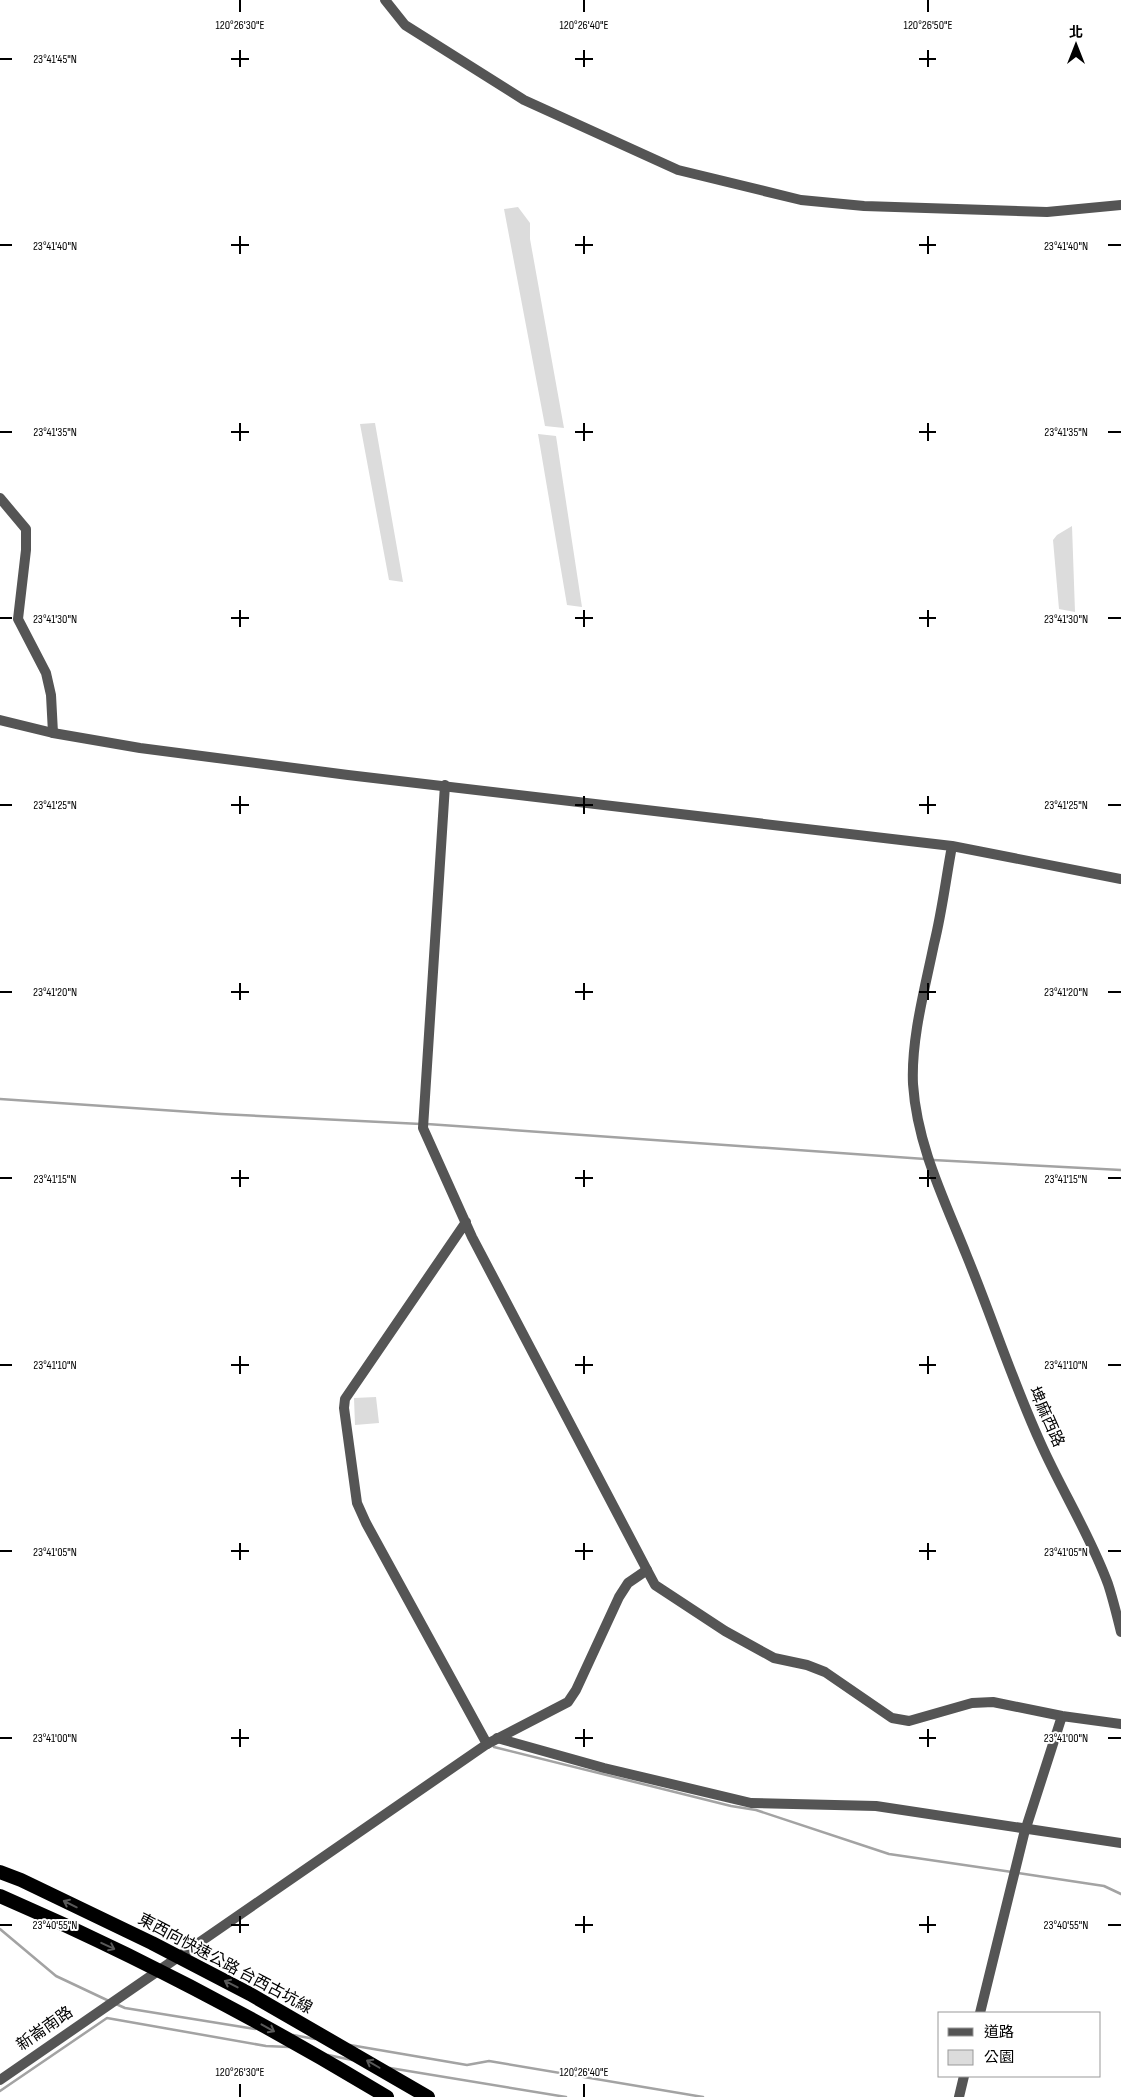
<svg xmlns="http://www.w3.org/2000/svg" width="1121" height="2097" viewBox="0 0 1121 2097" font-family="'Sofia Sans Condensed','Noto Sans TC',sans-serif">
<rect width="100%" height="100%" fill="#fff"/>
<path fill="#dcdcdc" d="M518,207L530,223V239L564,428L545,426L504,209Z
M374,423H375L403,582L389,580L360,424Z
M538,434L556,436L582,607L567,605Z
M1072,526L1075,612L1059,609L1053,540L1057,535Z
M376,1397L379,1423L355,1425L354,1398Z"/>
<g fill="none" stroke-linecap="round" stroke-linejoin="round">
<path stroke="#a3a3a3" stroke-width="2.5" d="M0,1099L221,1114L421,1124
M427,1124L925,1159
M933,1160L1121,1170
M494,1747L731,1806L756,1810L889,1854L1012,1872
M1018,1873L1104,1886L1121,1894
M0,1929L56,1976L109,2001
M116,2004L125,2008L255,2029
M293,2035L315,2039
M350,2045L467,2065L489,2061L703,2097
M328,2055L352,2060
M390,2068L566,2097
M0,2091L107,2018L266,2046L289,2047"/>
<path stroke="#555" stroke-width="10" d="M385,0L405,25L524,100L678,170L801,200L864,206L1047,212L1121,205
M0,498L26,529V550L18,619L46,673L51,695L53,733
M445,785L423,1128L472,1237L647,1570
M466,1222L345,1399L344,1408L357,1503L366,1523L487,1744
M497,1738L604,1768L751,1803L876,1806L1121,1843"/>
<path stroke="#555" stroke-width="10" d="M0,720L53,733L140,748L348,775L952,846L1121,879
M952,846C946,878 942,912 934,944C925,988 911,1039 913,1084C917,1145 944,1199 966,1254C992,1317 1013,1383 1041,1444C1062,1491 1090,1535 1108,1584C1113,1599 1117,1616 1121,1632
M980,2013L1024,1834L1062,1716
M0,2080L487,1744L568,1702L576,1690L619,1597L628,1583L647,1570L655,1585L725,1631L774,1658L807,1665L825,1672L892,1718L909,1721L972,1703L993,1702L1062,1716L1121,1724
M959,2097L964,2076"/>
<path stroke="#000" stroke-width="14" d="M0,1872L21,1880L152,1943L250,1994L428,2097
M0,1896C134,1954 263,2022 387,2097"/>
</g>
<defs><path id="oneway-shaft" d="M-6 0H5M1.5-3L5.5 0L1.5 3" fill="none" stroke-width="1.6" stroke-linecap="round" stroke-linejoin="round" transform="scale(1.25)"/></defs>
<g stroke="#595959">
<use href="#oneway-shaft" transform="translate(70 1904) rotate(-154)"/>
<use href="#oneway-shaft" transform="translate(108 1946) rotate(25)"/>
<use href="#oneway-shaft" transform="translate(231 1984) rotate(-153)"/>
<use href="#oneway-shaft" transform="translate(268 2028) rotate(29)"/>
<use href="#oneway-shaft" transform="translate(373 2064) rotate(-150)"/>
</g>
<path fill="none" stroke="#000" stroke-width="2" d="M240,0V12M584,0V12M928,0V12M240,50V67M584,50V67M928,50V67M0,59H12M231,59H249M575,59H593M919,59H936M240,236V254M584,236V254M928,236V254M0,245H12M231,245H249M575,245H593M919,245H936M1108,245H1121M240,423V441M584,423V441M928,423V441M0,432H12M231,432H249M575,432H593M919,432H936M1108,432H1121M240,610V627M584,610V627M928,610V627M0,618H12M231,618H249M575,618H593M919,618H936M1108,618H1121M240,796V814M584,796V814M928,796V814M0,805H12M231,805H249M575,805H593M919,805H936M1108,805H1121M240,983V1000M584,983V1000M928,983V1000M0,992H12M231,992H249M575,992H593M919,992H936M1108,992H1121M240,1170V1187M584,1170V1187M928,1170V1187M0,1178H12M231,1178H249M575,1178H593M919,1178H936M1108,1178H1121M240,1356V1374M584,1356V1374M928,1356V1374M0,1365H12M231,1365H249M575,1365H593M919,1365H936M1108,1365H1121M240,1543V1560M584,1543V1560M928,1543V1560M0,1551H12M231,1551H249M575,1551H593M919,1551H936M1108,1551H1121M240,1729V1747M584,1729V1747M928,1729V1747M0,1738H12M231,1738H249M575,1738H593M919,1738H936M1108,1738H1121M240,1916V1933M584,1916V1933M928,1916V1933M0,1925H12M231,1925H249M575,1925H593M919,1925H936M1108,1925H1121M240,2084V2097M584,2084V2097"/>
<g text-anchor="middle" dominant-baseline="central" stroke-width="4" stroke-linejoin="round" paint-order="stroke">
<g font-size="16" fill="#000" stroke="#fff">
<text transform="translate(1046 1417) rotate(66)">埤麻西路</text>
<text transform="translate(225 1964) rotate(28)">東西向快速公路 台西古坑線</text>
<text transform="translate(45 2029) rotate(-35)">新崙南路</text>
</g>
</g>
<g font-size="12" text-anchor="middle" fill="#000" stroke="#fff" stroke-width="4" stroke-linejoin="round" paint-order="stroke">
<text x="240" y="29">120°26'30"E</text>
<text x="584" y="29">120°26'40"E</text>
<text x="928" y="29">120°26'50"E</text>
<text x="55" y="63">23°41'45"N</text>
<text x="55" y="250">23°41'40"N</text>
<text x="1066" y="250">23°41'40"N</text>
<text x="55" y="436">23°41'35"N</text>
<text x="1066" y="436">23°41'35"N</text>
<text x="55" y="623">23°41'30"N</text>
<text x="1066" y="623">23°41'30"N</text>
<text x="55" y="809">23°41'25"N</text>
<text x="1066" y="809">23°41'25"N</text>
<text x="55" y="996">23°41'20"N</text>
<text x="1066" y="996">23°41'20"N</text>
<text x="55" y="1183">23°41'15"N</text>
<text x="1066" y="1183">23°41'15"N</text>
<text x="55" y="1369">23°41'10"N</text>
<text x="1066" y="1369">23°41'10"N</text>
<text x="55" y="1556">23°41'05"N</text>
<text x="1066" y="1556">23°41'05"N</text>
<text x="55" y="1742">23°41'00"N</text>
<text x="1066" y="1742">23°41'00"N</text>
<text x="55" y="1929">23°40'55"N</text>
<text x="1066" y="1929">23°40'55"N</text>
<text x="240" y="2076">120°26'30"E</text>
<text x="584" y="2076">120°26'40"E</text>
</g>
<rect x="938" y="2012" width="162" height="65" fill="#ffffff" stroke="#999999"/>
<rect x="948" y="2028" width="25" height="8" fill="#555555" stroke="#999999"/>
<text x="984" y="2037" font-size="15" fill="#000000">道路</text>
<rect x="948" y="2050" width="25" height="15" fill="#dcdcdc" stroke="#999999"/>
<text x="984" y="2062" font-size="15" fill="#000000">公園</text>
<g transform="translate(1076 45)" stroke="#ffffff" stroke-width="4" paint-order="stroke">
<path d="M0-4L9 19L0 12L-9 19Z" fill="#000000"/>
<text y="-8" font-size="14" font-weight="bold" text-anchor="middle" fill="#000000">北</text>
</g>
</svg>
